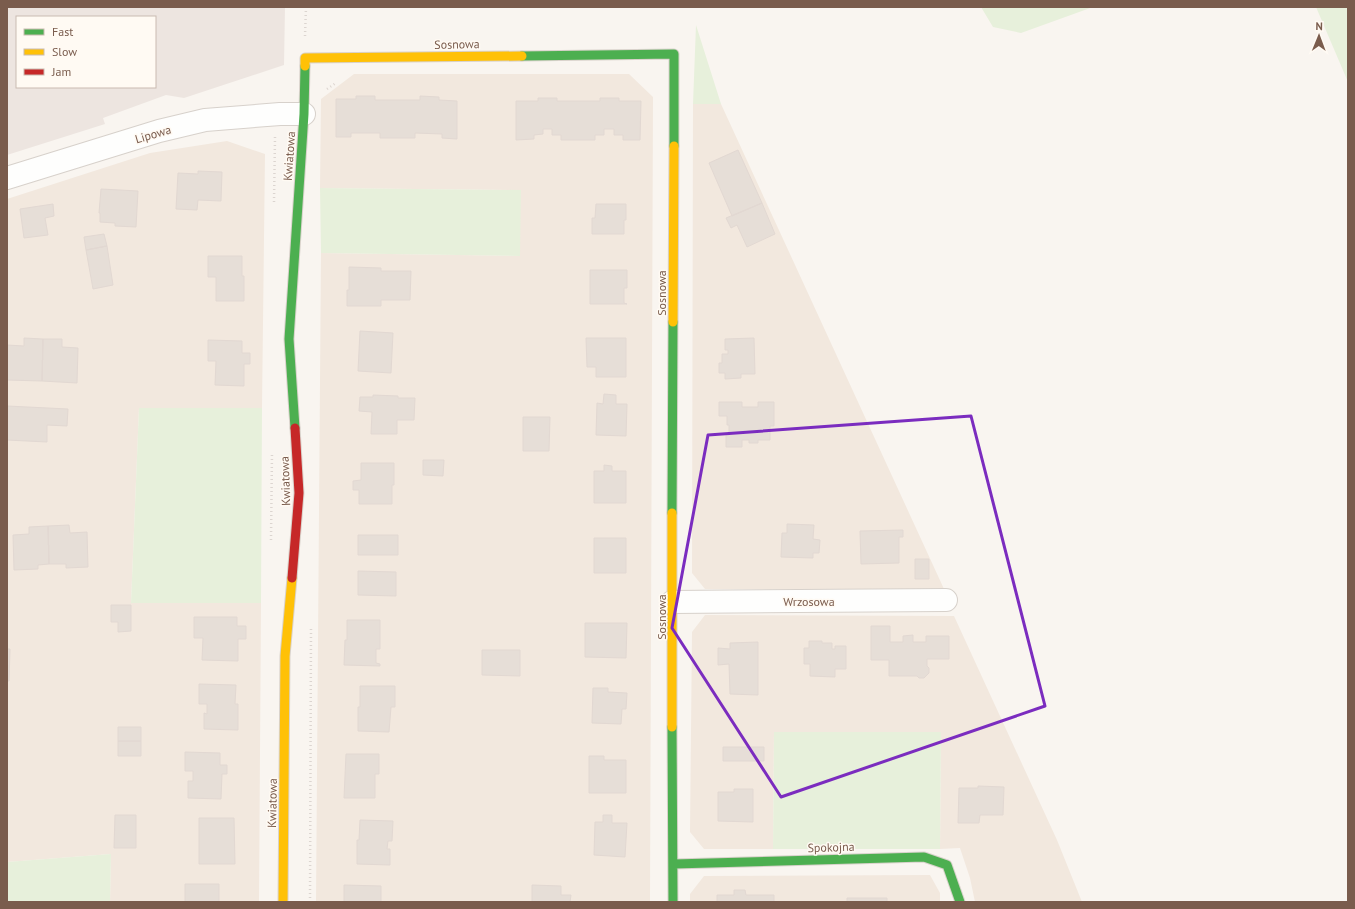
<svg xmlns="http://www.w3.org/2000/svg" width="1355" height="909" viewBox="0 0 1355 909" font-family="'PT Sans',sans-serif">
<rect width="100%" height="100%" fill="#f9f5f0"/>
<path fill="#f2e8de" d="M354,74H629L653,97L650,902H316L321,253L520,256V190L320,188L321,99Z
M693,104H721L944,589H705L692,573Z
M227,141L265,154L262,408H139L131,603H261L259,902H110L111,854L7,862V199L150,153Z
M705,615L954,616L1057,840L1082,902H975L970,878L960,848L940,849L941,732H774L773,849H704L690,832L692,632Z
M930,875L940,893V902H690V894L704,876Z"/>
<path fill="#ede5e0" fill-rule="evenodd" d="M7,7H285L284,65L184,98L166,95L103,118L105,124L7,155ZM17,17H155V87H17Z"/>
<path fill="#e7f0db" d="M981,7H1093L1021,33L993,27Z
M1316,7H1348V82Z
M696,25L721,104H693Z
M320,188L521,190L520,256L321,253Z
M139,408H262L261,603H131Z
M774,732H941L940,849H773Z
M111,854L110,902H7V862Z"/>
<path fill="#e6ded7" stroke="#e2d8d2" d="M356,96H375V100H420V96L439,97V100L457,101V139L442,138V134L415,133V138H380V133H351V137H336V99H356Z
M538,98H557V101H600V98H619V101H641L640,140H623V135H614V129H604V135H595V140H561V135H552V129H543V134L534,135V139L516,140V101H538Z
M738,150L762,203L732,216L709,163Z
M198,171L222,172L221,201L198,200L197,210L176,209L178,173L198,174Z
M101,189L138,191L136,227L115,226V223L100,222V213H99Z
M762,203L775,234L747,247L737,225L731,228L726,218Z
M53,204L54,216L45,218L48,235L24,238L20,209Z
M596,204H626V220H624V234H592V218H595Z
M104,234L107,246L86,250L84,237Z
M107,246L113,285L93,289L86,250Z
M208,256H242V276H244V301H216V277H208Z
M349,267L381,268V271H411L410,300H381V306H347V290H349Z
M590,270H627V288H624V303L627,304H590Z
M360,331L393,333L391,373L358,371Z
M24,338L43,339L42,381L7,380V345L24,346Z
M586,338H626V377H596V367H587Z
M754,338L755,374H741V378L725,379V373H719V363H722V354H728V350H725V339Z
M43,339H62V347L78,348L77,383L42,381Z
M208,340L242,341V353H250V364H244V386L215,385L216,361H208Z
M604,394L616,395V404H627L626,436L596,435L597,403L603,404Z
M373,395L398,396V398H415L414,420H397V434H371L372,412L359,411L360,397H373Z
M719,402H742V407H758V402H774V426H770V440H758V443H749V440H742V447H726V435H729V425H727V416H719Z
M7,406L68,409L67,426L47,425V442L7,440Z
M523,417H550L549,451H523Z
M423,460H444L443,476L423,475Z
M361,463H394V485H392V504H359V490H353V481L361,480Z
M604,465L612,466V471H626V503H594V471H604Z
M787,524L814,525L813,539L820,540L819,553H813V558L781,557L782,533H787Z
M69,525L70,533L87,532L88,567L66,568V564H49L48,526Z
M48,526L49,564L38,565V569L14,570L13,535L29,534V527Z
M903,530V537H899V563L861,564L860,531Z
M358,535H398V555H358Z
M594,538H626V573H594Z
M915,559H929V579H915Z
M358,571L396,572V596L358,595Z
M111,605H131V631L118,632V622H111Z
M194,617H237V626H246V639H238V661L202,660L203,638H194Z
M347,620H380V649H376V663L380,664V666L344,665L345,640H347Z
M585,623H627L626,658L585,657Z
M871,626H890V642H903V636L913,635V642H926V636H949V659H927V666L929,668V673L924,678H919L917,676H889V660H871Z
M809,641H822V643H832V649H835V646H846V669H835V677L810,676V664H804V648H809Z
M758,642V695L730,694L729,664L718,665V648L730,649V643Z
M7,649H10L9,681H7Z
M482,650H520V676L482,675Z
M199,684L236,685L235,704H238V730L204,729V713L207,714V704H199Z
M360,686H395V707H391L389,732L358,731V707H360Z
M593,688H608V692L627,693L626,709H622L621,724L592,723Z
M118,727H141V741H118Z
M118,741H141V756H118Z
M723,747H764V761H723Z
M185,752L220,753V765H227V774H222L221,799L188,798V781H193V771H185Z
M346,754H379V774H375V798H344Z
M589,756H604V760H626V793H589Z
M978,786L1004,787L1003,815H980L979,823H958L959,788H978Z
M734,789H753V822L718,821V792H734Z
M115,815H136V848H114Z
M603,815H612V823H627L625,857L594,855L595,822H603Z
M199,818H234L235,864H199Z
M360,820L393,821L392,841H388L387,849H390V865L357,864V840H359Z
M185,884H219V902H185Z
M344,885L381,886V902H344Z
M532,885L561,886V895H571L570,902H532Z
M734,890H745L746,895H774V902H717V895H734Z
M847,898H887V902H847Z"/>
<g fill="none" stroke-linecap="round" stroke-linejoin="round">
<g stroke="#d7d1cb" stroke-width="24">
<path id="street" d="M7,178L159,131L205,120L280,114H304
M672,602L946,600"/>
</g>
<g stroke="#d9d2cb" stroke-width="11">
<path id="fast" d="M522,56L674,54V146
M295,428L289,339L304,114L305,66
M672,513L673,322
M672,727L673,902
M674,864L924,857L947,865L960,902"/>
</g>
<g stroke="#d9d2cb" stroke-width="11">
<path id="slow" d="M305,66V58L522,56
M673,322L674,146
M672,513V727
M283,902L285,656L292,578"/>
</g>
<g stroke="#d9d2cb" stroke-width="11">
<path id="jam" d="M292,578L299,493L295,428"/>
</g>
<path stroke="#dcd5d0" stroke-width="2.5" stroke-dasharray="1 3" stroke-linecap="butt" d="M305,36L306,7
M327,89L336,83
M274,202L275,137
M271,540L272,453
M310,902L311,629"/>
<use href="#street" stroke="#fefefd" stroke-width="22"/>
<use href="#fast" stroke="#4caf50" stroke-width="9"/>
<use href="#slow" stroke="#ffc107" stroke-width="9"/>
<use href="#jam" stroke="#c62828" stroke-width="9"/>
</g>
<path fill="none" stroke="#7b2cbf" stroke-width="3" stroke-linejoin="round" d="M971,416L1045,706L781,797L672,628L708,435Z"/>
<g text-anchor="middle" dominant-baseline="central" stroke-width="3" stroke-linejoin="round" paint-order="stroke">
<g font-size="12" fill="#7a5c4d" stroke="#fffaf3">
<text transform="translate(457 44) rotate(-1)">Sosnowa</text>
<text transform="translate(153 134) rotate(-16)">Lipowa</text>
<text transform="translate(289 156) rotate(-86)">Kwiatowa</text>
<text transform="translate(661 293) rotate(-90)">Sosnowa</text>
<text transform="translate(285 481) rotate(-92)">Kwiatowa</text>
<text x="809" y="601">Wrzosowa</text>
<text transform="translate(661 617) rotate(-90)">Sosnowa</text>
<text transform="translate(272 803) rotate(-89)">Kwiatowa</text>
<text transform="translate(831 847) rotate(-2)">Spokojna</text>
</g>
</g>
<rect width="1355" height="909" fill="none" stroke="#7a5c4d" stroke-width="16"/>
<rect x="16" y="16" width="140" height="72" fill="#fffaf3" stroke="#cabbb1"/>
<rect x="24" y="29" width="20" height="6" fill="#4caf50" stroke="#cabbb1"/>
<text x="52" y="36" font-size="12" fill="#7a5c4d">Fast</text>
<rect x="24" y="49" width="20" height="6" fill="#ffc107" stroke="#cabbb1"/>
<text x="52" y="56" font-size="12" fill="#7a5c4d">Slow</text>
<rect x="24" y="69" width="20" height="6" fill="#c62828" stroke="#cabbb1"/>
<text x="52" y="76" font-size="12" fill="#7a5c4d">Jam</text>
<g transform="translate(1319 36) rotate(1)" stroke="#fffaf3" stroke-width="3" paint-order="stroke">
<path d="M0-3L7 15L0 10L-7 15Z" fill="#7a5c4d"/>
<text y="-6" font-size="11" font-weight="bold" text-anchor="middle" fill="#7a5c4d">N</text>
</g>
</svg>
